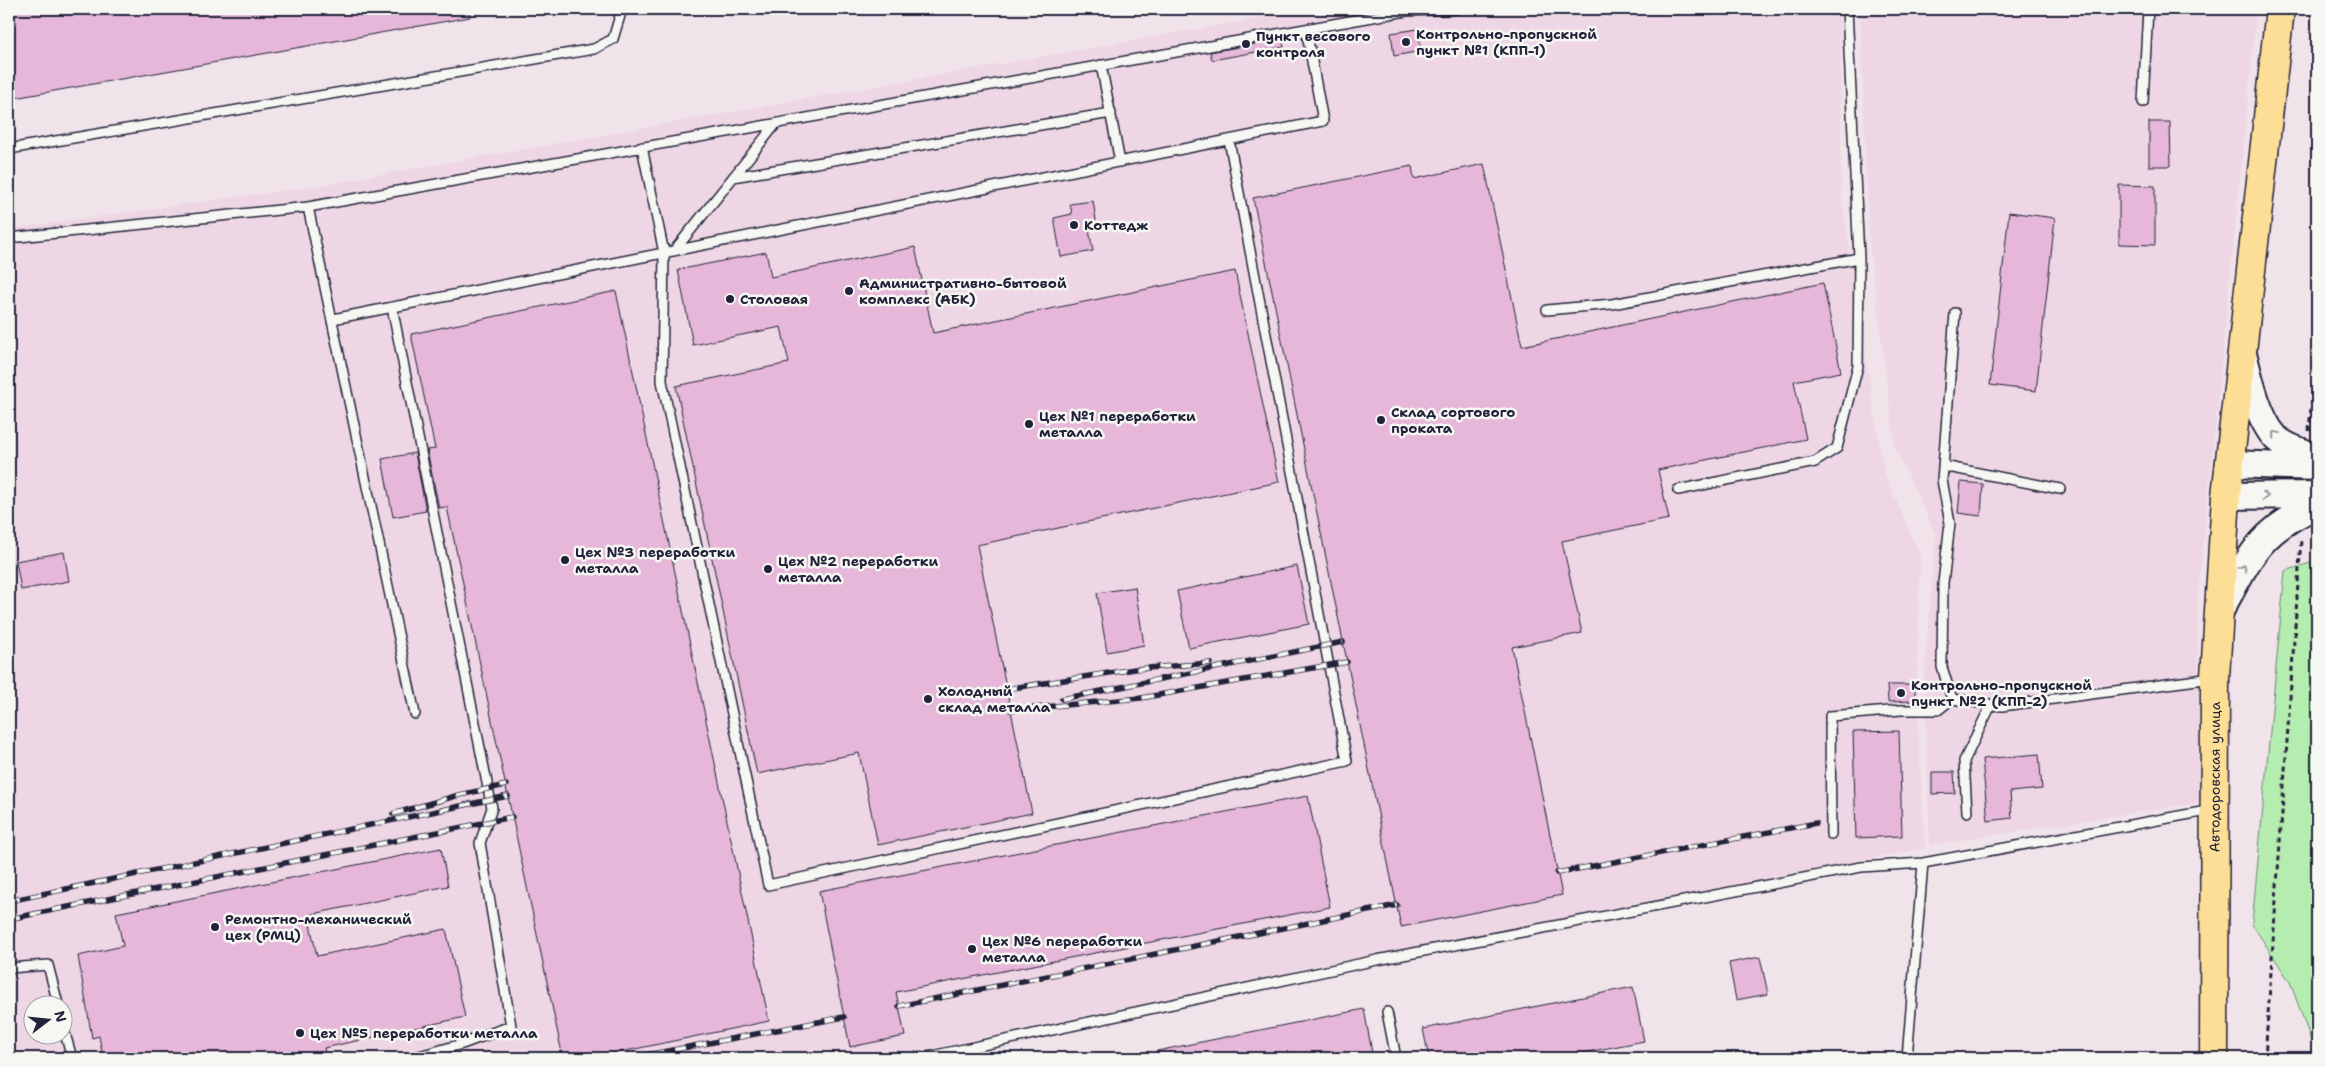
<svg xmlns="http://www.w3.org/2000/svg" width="2326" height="1067" viewBox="0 0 2326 1067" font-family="'Shantell Sans',sans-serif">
<rect width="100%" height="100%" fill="#f1e3ea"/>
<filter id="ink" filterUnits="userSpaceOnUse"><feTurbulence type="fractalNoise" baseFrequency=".02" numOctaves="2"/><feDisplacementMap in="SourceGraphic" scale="10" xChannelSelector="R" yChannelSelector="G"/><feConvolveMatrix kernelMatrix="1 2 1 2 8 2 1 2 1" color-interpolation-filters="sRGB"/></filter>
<g filter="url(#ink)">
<path fill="#eed6e5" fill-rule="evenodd" d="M1311,9H1840L1841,194L1883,469L1920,556L1917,702L1925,848L1341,961L888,1058H9V229L322,185ZM32,1004H62V1034H32Z
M1860,9H2257L2197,606L2201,802L1930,845L1924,677L1936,535L1895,447L1869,241Z"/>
<path fill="#b5edb1" stroke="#6c8876" d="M2317,561V1057L2290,982L2252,924L2285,571Z"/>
<path fill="#e6b7d8" stroke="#22223b" d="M9,9H469L470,17L9,99Z
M1418,29L1421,51L1394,56L1391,33Z
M1282,39L1284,47L1212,60L1210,52Z
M2149,122H2170L2171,166H2149Z
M1484,164L1522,346L1823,283L1841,372L1794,381L1806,439L1658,470L1669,519L1562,541L1582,633L1512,647L1562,895L1401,927L1253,198L1412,166L1414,179Z
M2119,185L2155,186V245L2119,244Z
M1093,201L1096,220L1089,230L1093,251L1061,257L1054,218L1072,214L1070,204Z
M2009,212L2055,218L2036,391L1990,385Z
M915,247L933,333L1235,271L1279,482L977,545L1032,813L878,845L859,753L757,774L676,386L789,363L781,327L693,345L678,270L766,252L771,277Z
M616,291L769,1021L592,1058H563L447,507L439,508L427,450L435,449L411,334Z
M415,453L426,511L393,517L382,459Z
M1961,482L1983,484L1981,516L1958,513Z
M64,552L69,581L21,590L16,561Z
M1297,566L1309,624L1189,648L1177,591Z
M1135,587L1144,645L1107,652L1097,593Z
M1887,685H1915V701L1888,702Z
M1899,731L1902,836L1856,838L1853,732Z
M2039,754L2042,789L2010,792L2012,818L1988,821L1982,759Z
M1932,772H1954L1955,793L1932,794Z
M1308,796L1330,907L896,992L905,1036L850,1047L819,891Z
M441,848L448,886L308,915L317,956L446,929L465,1017L324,1048L326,1058H103L99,1036L92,1038L78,956L123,946L116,913Z
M1760,957L1768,994L1736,1000L1729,963Z
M1633,987L1644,1041L1557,1058H1429L1423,1029Z
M1364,1009L1373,1058H1158L1157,1051Z"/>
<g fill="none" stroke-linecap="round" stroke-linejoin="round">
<g stroke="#22223b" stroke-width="12">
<path id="lane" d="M1101,65L1120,162
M2143,102L2148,9
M642,147L664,253L662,381L768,885L1347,761L1229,140
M9,149L594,49L613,39L622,9
M733,177L1111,113
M9,238L308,207
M674,251L775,125
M392,307L492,808L480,843L511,1026L462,1044L412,1058
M1547,310L1612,304L1859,258L1847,9
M1955,313L1942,480L1950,523L1943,583L1942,667L1952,699L2002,706L2212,678
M333,319L1323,121L1306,29
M1943,466L2060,489
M1678,490L1815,462L1837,448L1858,366L1859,258
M415,714L308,207L1406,11L1458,9
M1967,812L1964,761L1991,705
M1831,834L1830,716L1901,710H1938L1952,699
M9,968L48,965L58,1004
M1387,1012L1396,1058
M62,1023L72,1058
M922,1058L1377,960L1861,867L1923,863L2212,810
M1907,1058L1923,863"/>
</g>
<g stroke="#22223b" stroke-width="30">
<path id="secondary" d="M2243,353C2249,378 2258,418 2275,437C2285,448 2304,452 2317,457
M2230,464L2317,467
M2226,496L2317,495
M2220,611C2250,557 2258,531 2317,505"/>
</g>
<g stroke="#22223b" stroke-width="31">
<g id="primary">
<path id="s1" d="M2214,1058L2215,677L2226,496L2280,9"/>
</g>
</g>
<path stroke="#22223b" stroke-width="3" stroke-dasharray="5 4" stroke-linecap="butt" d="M2309,431L2317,342
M2265,1058L2301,540"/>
<use href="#lane" stroke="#f6f6f2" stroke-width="9"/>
<use href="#secondary" stroke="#f6f6f2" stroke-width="26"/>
<use href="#primary" stroke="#fdde96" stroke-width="28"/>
<g stroke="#22223b" stroke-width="5.5">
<path id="rail" d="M1006,689L1135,669L1210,663
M1062,699L1343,642
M1011,710L1141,698L1347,662
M393,814L459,795L506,785
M1557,873L1816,823
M9,901L508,796
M9,919L512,817
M899,1006L1397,905
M631,1058L844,1017"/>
</g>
<use href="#rail" stroke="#f6f6f2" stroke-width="4" stroke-dasharray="11" stroke-linecap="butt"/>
</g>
<defs><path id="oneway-chevron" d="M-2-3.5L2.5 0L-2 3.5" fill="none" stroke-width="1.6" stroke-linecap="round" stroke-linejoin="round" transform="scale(1.25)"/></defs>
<g stroke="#9797a0">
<use href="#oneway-chevron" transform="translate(2276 434) rotate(-130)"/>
<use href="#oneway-chevron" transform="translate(2265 496) rotate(-1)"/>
<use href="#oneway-chevron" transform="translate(2243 568) rotate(-61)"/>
</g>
</g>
<g fill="#22223b" stroke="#f6f6f2" stroke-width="2">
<circle cx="1406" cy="42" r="5"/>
<circle cx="1246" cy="44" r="5"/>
<circle cx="1074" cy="225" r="5"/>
<circle cx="849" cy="291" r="5"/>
<circle cx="730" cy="299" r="5"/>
<circle cx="1381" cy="420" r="5"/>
<circle cx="1029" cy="424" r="5"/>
<circle cx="565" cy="560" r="5"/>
<circle cx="768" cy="569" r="5"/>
<circle cx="1901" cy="693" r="5"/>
<circle cx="928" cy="699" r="5"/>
<circle cx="215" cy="927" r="5"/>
<circle cx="972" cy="949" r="5"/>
<circle cx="300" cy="1033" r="5"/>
</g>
<g text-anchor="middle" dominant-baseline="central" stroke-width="5" stroke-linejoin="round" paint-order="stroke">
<g font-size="14" font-weight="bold" fill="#22223b" stroke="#f6f6f2" text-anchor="start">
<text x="1416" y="34">Контрольно-пропускной<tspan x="1416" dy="16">пункт №1 (КПП-1)</tspan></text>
<text x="1256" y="36">Пункт весового<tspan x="1256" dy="16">контроля</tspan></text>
<text x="1084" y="225">Коттедж</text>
<text x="859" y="283">Административно-бытовой<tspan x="859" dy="16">комплекс (АБК)</tspan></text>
<text x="740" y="299">Столовая</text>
<text x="1391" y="412">Склад сортового<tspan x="1391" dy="16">проката</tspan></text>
<text x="1039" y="416">Цех №1 переработки<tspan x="1039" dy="16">металла</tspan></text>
<text x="575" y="552">Цех №3 переработки<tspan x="575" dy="16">металла</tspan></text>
<text x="778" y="561">Цех №2 переработки<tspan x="778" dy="16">металла</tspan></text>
<text x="1911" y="685">Контрольно-пропускной<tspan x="1911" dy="16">пункт №2 (КПП-2)</tspan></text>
<text x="938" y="691">Холодный<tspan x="938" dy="16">склад металла</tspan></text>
<text x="225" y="919">Ремонтно-механический<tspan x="225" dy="16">цех (РМЦ)</tspan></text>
<text x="982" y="941">Цех №6 переработки<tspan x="982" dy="16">металла</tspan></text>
<text x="310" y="1033">Цех №5 переработки металла</text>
</g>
<g font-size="14" fill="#22223b" stroke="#f6f6f2">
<text stroke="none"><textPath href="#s1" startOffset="281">Автодоровская улица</textPath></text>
</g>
</g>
<rect width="2326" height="1067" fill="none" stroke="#f6f6f2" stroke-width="30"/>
<rect x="15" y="15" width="2296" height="1037" fill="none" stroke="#22223b" stroke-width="2" filter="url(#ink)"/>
<g transform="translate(48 1020) rotate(74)"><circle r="24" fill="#f6f6f2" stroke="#a1a1a9"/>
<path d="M0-4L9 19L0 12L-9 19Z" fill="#22223b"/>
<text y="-8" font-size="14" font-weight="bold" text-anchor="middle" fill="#22223b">N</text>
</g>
</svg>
